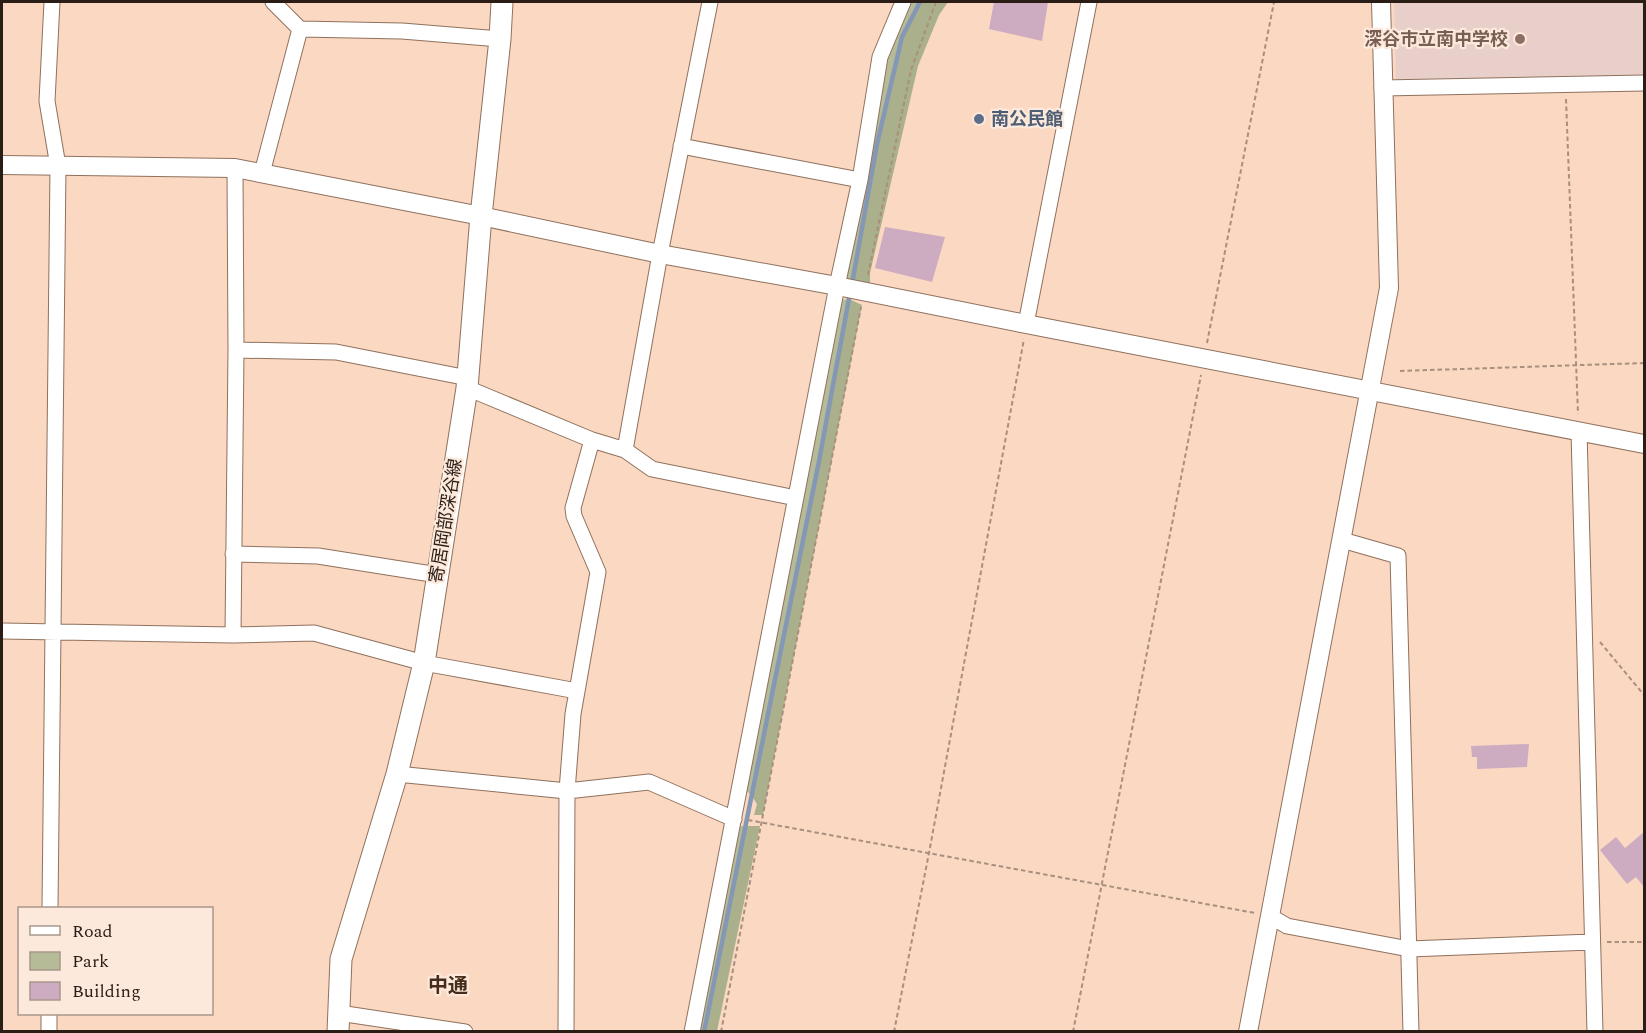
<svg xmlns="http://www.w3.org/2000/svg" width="1646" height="1033" viewBox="0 0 1646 1033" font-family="Spectral,'Noto Sans JP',serif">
<rect width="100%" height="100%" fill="#fad8c2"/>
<path fill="#e9cfca" d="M1394,2H1644V77L1396,83Z"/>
<path fill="#b5ba97" d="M909,2H920L902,37L877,144L852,281L843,279L885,58Z
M849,299L751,795L744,789L841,300Z
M739,826H746L703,1031L697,1032Z"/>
<path fill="#aaaf8c" d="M920,2H948L939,15L918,66L870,273V285L852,281L877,144L902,37Z
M849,299L862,305L763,815H754L757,804L751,795L819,461Z
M746,826H760L717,1031H703Z"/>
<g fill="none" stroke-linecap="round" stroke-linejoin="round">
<path stroke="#8498b5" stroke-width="4.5" d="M852,284L877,144L902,37L920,2
M704,1032L819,461L850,293"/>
</g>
<path fill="#cdacc2" d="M994,2H1048L1042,41L989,29Z
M885,227L945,237L932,282L875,268Z
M1529,744L1527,767L1477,769V757H1472L1471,746Z
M1644,832V887L1636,877L1627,884L1600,850L1616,837L1625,848Z"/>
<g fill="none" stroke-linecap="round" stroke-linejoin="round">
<g stroke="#8f715d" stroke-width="17">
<path id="minor" d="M273,2L300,29L402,31L500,39
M1382,88L1644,83
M681,146L860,180
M262,173L300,29
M1026,324L1089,2
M236,350L336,352L468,378
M467,388L592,440L625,450L652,469L796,498
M1579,431L1595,1032
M625,450L660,254L710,2
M1342,540L1398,556L1411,1032
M233,554L318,556L438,575
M2,631L233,635L314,633L424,663L577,691
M233,635L236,350L235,168
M397,774L567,791L649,782L734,819
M50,908L58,166L47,101L52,2
M1270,916L1287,926L1409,949L1592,942
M339,1013L465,1032
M49,1032V1014
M566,1032L567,791L573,714L598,572L574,516L573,508L592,440
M692,1032L837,286L860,180L880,57L903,2"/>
</g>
<g stroke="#8f715d" stroke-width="20">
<path id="tertiary" d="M2,165L235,168L481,216L660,254L837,286L1026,324L1644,444
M1248,1032L1389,288L1381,2"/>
</g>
<g stroke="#8f715d" stroke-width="23">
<path id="secondary" d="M338,1032L341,959L397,774L424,663L467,388L481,216L500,39L502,2"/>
</g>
<path stroke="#a88f7e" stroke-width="2" stroke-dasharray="4.5 3" stroke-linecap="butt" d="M1566,99L1578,414
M868,275L911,70L936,2
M1207,343L1274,2
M1400,371L1644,363
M1600,642L1644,695
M748,820L1255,913
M1607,942H1644
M721,1032L861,307
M894,1032L929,853L1024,339
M1073,1032L1201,375"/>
<use href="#minor" stroke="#fff" stroke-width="15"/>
<use href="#tertiary" stroke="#fff" stroke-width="18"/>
<use href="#secondary" stroke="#fff" stroke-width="21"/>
</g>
<circle fill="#8d6e63" stroke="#fde9db" stroke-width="2" cx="1520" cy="39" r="6"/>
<circle fill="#5c6f8a" stroke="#fde9db" stroke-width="2" cx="979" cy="119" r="6"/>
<g text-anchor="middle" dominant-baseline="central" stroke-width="4.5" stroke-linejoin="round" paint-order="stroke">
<g font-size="18" font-weight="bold" fill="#785e54" stroke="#fde9db" text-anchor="end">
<text x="1508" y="39">深谷市立南中学校</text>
</g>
<g font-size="18" font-weight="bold" fill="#4e5e75" stroke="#fde9db" text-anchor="start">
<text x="991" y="119">南公民館</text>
</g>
<g font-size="18" fill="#291d15" stroke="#fde9db">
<text transform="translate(446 521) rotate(-81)">寄居岡部深谷線</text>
</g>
<g font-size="20" font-weight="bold" fill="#462d1b" stroke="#fde9db">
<text x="448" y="986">中通</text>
</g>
</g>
<rect width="1646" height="1033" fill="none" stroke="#291d15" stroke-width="6"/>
<rect x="18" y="907" width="195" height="108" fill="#fde9db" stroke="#a8978c" stroke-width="1.5"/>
<rect x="30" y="926" width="30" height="9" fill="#ffffff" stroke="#a8978c" stroke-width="1.5"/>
<text x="72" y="937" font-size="18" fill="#291d15">Road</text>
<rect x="30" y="952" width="30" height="18" fill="#b5ba97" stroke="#a8978c" stroke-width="1.5"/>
<text x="72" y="967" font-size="18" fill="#291d15">Park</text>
<rect x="30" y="982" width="30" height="18" fill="#cdacc2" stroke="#a8978c" stroke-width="1.5"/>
<text x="72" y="997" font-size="18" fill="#291d15">Building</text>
</svg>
